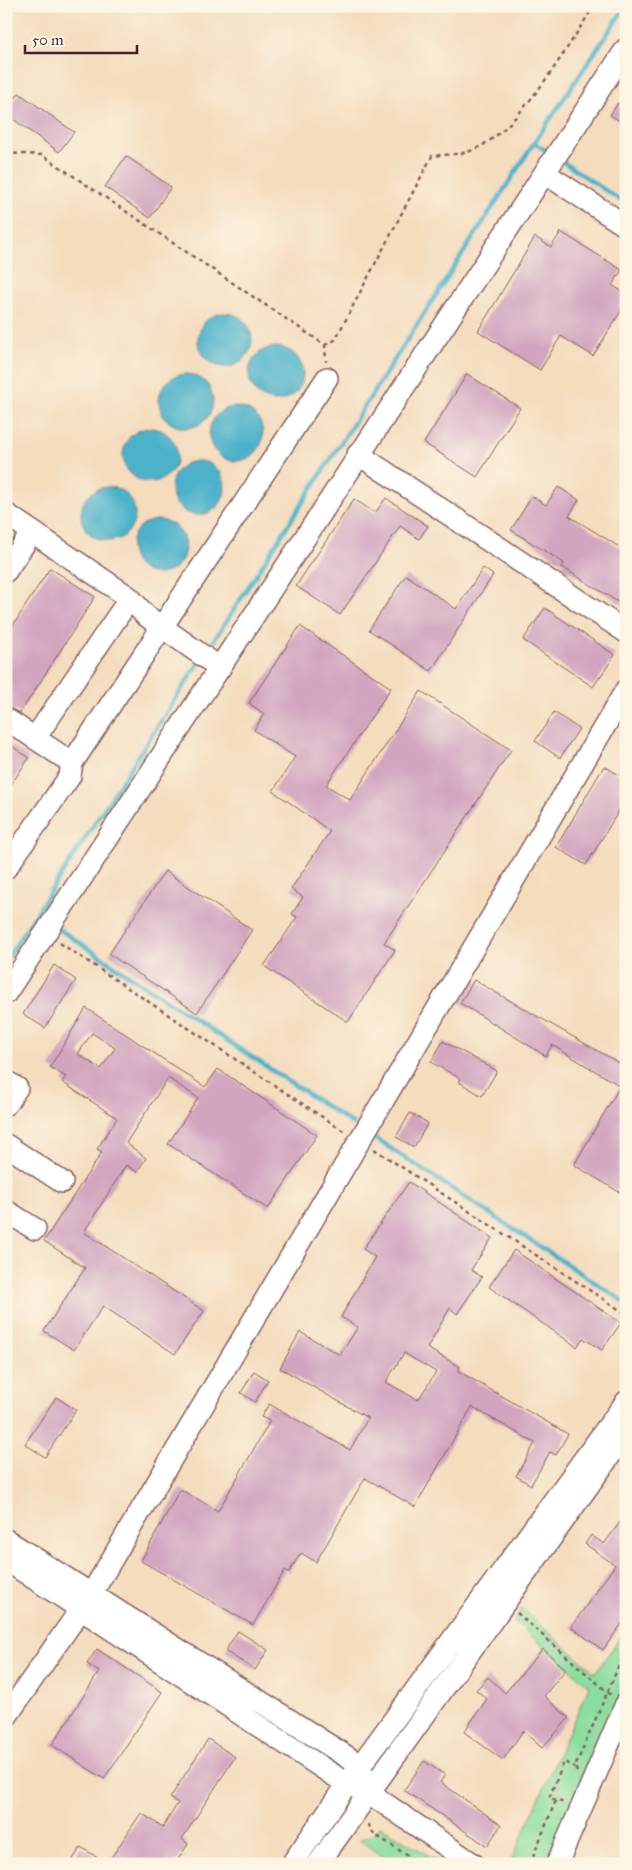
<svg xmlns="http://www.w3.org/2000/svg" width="632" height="1870" viewBox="0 0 632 1870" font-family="'IM FELL Great Primer',serif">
<rect width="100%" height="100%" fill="#fcf5e5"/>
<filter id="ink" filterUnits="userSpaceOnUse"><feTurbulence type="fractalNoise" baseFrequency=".02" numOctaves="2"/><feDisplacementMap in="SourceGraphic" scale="10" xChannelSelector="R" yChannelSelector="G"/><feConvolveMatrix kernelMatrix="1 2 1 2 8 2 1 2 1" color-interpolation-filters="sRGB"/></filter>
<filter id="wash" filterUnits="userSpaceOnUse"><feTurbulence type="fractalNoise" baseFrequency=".0096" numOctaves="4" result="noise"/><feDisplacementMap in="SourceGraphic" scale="20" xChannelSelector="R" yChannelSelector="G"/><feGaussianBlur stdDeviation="1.12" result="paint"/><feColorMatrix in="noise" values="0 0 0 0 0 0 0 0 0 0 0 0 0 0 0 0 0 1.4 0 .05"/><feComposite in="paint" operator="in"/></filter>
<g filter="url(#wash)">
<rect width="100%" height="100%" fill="#f4dcbd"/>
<path fill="#8add9e" stroke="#6a7e64" d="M522,1609L595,1673L626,1629V1690L616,1706L552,1864H510L589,1686L514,1621Z
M380,1826L443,1864H395L359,1840L374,1834Z"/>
<path fill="#4bb2ca" stroke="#4a687a" d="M198 340a27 27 0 1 1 54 0a27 27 0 1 1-54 0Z
M249 374a27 27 0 1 1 54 0a27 27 0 1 1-54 0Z
M159 401a27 27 0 1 1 54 0a27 27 0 1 1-54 0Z
M209 434a27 27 0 1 1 54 0a27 27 0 1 1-54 0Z
M123 455a27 27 0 1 1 54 0a27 27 0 1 1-54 0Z
M171 488a27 27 0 1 1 54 0a27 27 0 1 1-54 0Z
M81 514a27 27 0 1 1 54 0a27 27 0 1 1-54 0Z
M131 547a27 27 0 1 1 54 0a27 27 0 1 1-54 0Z"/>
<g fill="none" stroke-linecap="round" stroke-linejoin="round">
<path stroke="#4bb2ca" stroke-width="4.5" d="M534,143L550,153
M560,160L626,204
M207,651L534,143L626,6
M56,927L353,1124
M6,960L200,661
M373,1137L626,1303"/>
</g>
<g id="blocks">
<path fill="#d0a5bf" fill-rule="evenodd" d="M19,93L74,132L59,152L6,114V111Z
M618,103L626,108V125L610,115Z
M126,156L171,187L150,218L105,187Z
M561,232L622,270L612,285L626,294V303L593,356L561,336L540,370L478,331L535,237L551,247Z
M467,374L520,408L477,477L424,443Z
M558,487L579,500L569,516L626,551V607L562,567L564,563L511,530L532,496L546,505Z
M386,498L428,526L419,539L400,526L340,615L296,586L354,499L375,513Z
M50,568L95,597L20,713L6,707V636Z
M483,568L493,575L431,671L369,630L406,575L456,609Z
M545,608L615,655L593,687L523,640Z
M300,626L391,688L326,785L350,800L421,691L511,750L384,943L395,950L348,1022L264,966L297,917L292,914L303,897L291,889L330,831L273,791L295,757L254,730L264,714L249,703Z
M554,712L579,729L560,758L535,741Z
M6,742L29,758L6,792Z
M604,766L626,779V799L586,865L556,847Z
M165,871L252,930L197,1013L109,954Z
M54,965L76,980L45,1028L23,1014Z
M474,980L626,1067V1196L574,1165L620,1086L552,1045L546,1056L460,1003Z
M86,1008L205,1087L218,1069L317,1135L268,1209L168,1144L198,1098L168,1078L126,1143L146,1158L137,1172L126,1165L84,1232L204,1311L175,1354L103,1306L74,1350L44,1331L85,1268L44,1241L102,1152L97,1149L117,1118L62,1082L66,1077L50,1067ZM92,1033L115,1048L101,1069L78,1054Z
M443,1041L497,1071L482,1096L459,1082L461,1079L431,1062Z
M410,1113L428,1123L414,1147L396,1137Z
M409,1182L492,1238L471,1270L482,1277L457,1314L450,1308L427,1348L460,1367L458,1371L568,1434L556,1455L550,1452L531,1485L516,1476L535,1443L472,1407L415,1507L365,1478L316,1562L301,1553L289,1572L285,1570L253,1625L141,1561L180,1489L218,1511L270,1421L261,1417L269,1404L350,1450L368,1418L280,1368L300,1332L340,1355L358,1327L341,1317L375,1257L363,1249ZM404,1353L436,1372L418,1400L386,1382Z
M514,1250L621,1323L602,1350L583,1338L577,1347L489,1287Z
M254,1371L268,1380L255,1402L241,1393Z
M56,1397L76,1410L45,1457L25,1444Z
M626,1514V1618L603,1650L571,1627L615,1565L585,1544L591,1535L604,1544Z
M238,1631L268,1650L255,1670L225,1651Z
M97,1649L162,1692L104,1779L52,1745L99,1672L87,1664Z
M543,1649L566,1669L544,1696L569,1718L542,1748L523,1731L503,1760L464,1732L487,1699L476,1690L488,1677L505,1693Z
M208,1739L235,1757L182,1839L188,1844L175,1864H107L141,1813L163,1827L178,1803L170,1798Z
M424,1761L445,1775L440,1782L501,1825L487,1846L404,1790Z
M81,1847L107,1864H70Z"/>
</g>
</g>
<g filter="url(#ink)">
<use href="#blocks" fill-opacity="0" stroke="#86615e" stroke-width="1"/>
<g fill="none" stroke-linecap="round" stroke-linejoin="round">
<g stroke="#86615e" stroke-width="24">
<path id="minor" d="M546,174L626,226
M358,454L626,632
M6,514L130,598L145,615L220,668
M6,571L32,532
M6,719L72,763
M35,738L130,598
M6,868L70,776L72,763L327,378
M6,993L626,49
M6,1081L17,1088L6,1104
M6,1145L62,1182
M6,1211L35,1229
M6,1540L360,1765L364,1779
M6,1560L347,1784L369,1793L473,1864
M6,1717L92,1593L626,690
M292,1864L347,1784L626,1402
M318,1864L626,1433
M557,1864L626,1704"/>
</g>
<path stroke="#86615e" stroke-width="2.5" stroke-dasharray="4 4" stroke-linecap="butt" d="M6,153L42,155L325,345L326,362
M325,345L335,340L432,156C444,154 459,155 470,151C516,136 568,46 594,6
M60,943L345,1132
M374,1149L626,1314
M517,1613L611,1695
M577,1772L575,1767L626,1649
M556,1800L549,1798L564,1762L575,1767
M368,1824L374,1834L421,1864
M530,1864L556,1800L564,1803"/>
<use href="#minor" stroke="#fff" stroke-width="21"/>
</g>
</g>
<rect width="632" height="1870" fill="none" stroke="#fcf5e5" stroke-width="25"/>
<path d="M25 45v8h112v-8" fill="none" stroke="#4a1f2b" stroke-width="2.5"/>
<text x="32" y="45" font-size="15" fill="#4a1f2b" stroke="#fcf5e5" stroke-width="4" paint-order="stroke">50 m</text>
</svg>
